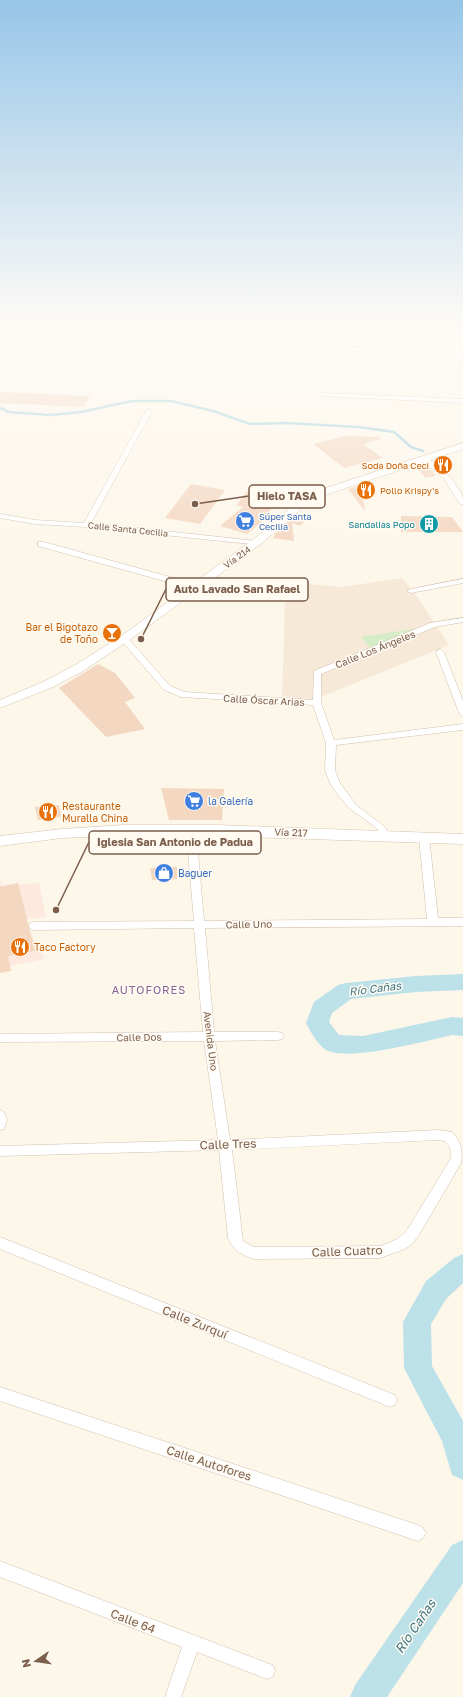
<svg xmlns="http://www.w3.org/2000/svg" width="463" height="1697" viewBox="0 0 463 1697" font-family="'Golos Text',sans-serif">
<rect width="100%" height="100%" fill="#fdf7ea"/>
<path fill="#f6e9d8" d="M402,578L416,595L449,645L321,697L322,700L282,698L285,604L295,583L342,587Z"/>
<path fill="#fee9de" d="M0,875L1,885L39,883L46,917L23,919L45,959L0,968Z"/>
<path fill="#d5edc7" d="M426,627L371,648L361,637Z"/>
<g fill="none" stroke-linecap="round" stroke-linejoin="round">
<path stroke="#a3d0db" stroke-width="2.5" d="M0,408L9,412L50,415L81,412L132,401H171L213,411L250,424L286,423L359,427L394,432L411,447L423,451"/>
<path fill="#bde1e9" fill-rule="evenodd" d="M463,974V990L416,992L351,999L332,1013L329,1022L339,1035L363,1036L452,1017L463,1018V1036L452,1035C425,1041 349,1062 326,1050C318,1045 310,1031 306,1023L314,1002L338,985L346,983L416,976Z
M463,1254V1283L446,1299L431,1324L432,1366L463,1421V1480L452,1475L442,1441L404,1368L403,1322L426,1281L454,1258Z
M463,1540V1583L387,1697H350L355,1685L452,1545Z"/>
</g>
<path fill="#f4d7c1" d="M0,392L90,396L84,407L0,403Z
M345,436L379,437L380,439L363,444L383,458L344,468L313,444Z
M428,468L432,471L436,476L425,478L418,469Z
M191,484L225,490L200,524L165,518Z
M253,484L285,497L266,514L269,516L247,534L220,526L243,507L236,505Z
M360,485H361L365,511L348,489Z
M298,514L308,518L300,526L292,523L294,541L273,538L275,534Z
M401,516L452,517L463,532H401Z
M98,664L115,673L135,698L125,702L145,729L106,737L59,688Z
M161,788L224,789L222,820H169Z
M59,805L61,817L38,820L35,807Z
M177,867V879L152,880L150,868Z
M18,883L35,951L8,956L11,971L0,973V887Z"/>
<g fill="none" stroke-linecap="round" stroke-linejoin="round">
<g stroke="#d2bfae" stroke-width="1">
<path id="street" d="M228,324H241L255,327L267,342L437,352L456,356L449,324H455L463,363L458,359L437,356L198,342L195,340L198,338L260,341L251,329Z
M323,393L463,399V403L321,396L320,395Z
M149,409L152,411L91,523L257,541L261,543L260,545L86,527L35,524L0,518V514L35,520L84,523L146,411Z
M421,458C434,456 457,483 462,495C463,498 463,501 463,504H460L444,479L421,460Z
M38,542H44L199,585L200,587L199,589H193L38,546Z
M463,579V583L411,593L407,591L411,589Z
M463,618V622L435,627L321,674V703L334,740L463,724V730L336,745L335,770L340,783L356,805L385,827L390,836L385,839L381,838L378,830L373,825L350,809L338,795L330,783L325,770L326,743L313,705L181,697L164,690L120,639L124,636L127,637L170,686L185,692L313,700L314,671L430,623Z
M440,649L444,652L463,701V716L459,713L436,652Z
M191,826L196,829L204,921L427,919L419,837L424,834L429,837L438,918H463V926L205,928L214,1032H278L282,1033L284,1036L282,1039L278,1040L215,1041L230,1140L438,1130L452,1132C461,1141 463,1151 461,1163L419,1235L412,1244L405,1249L380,1258L254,1259C240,1254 235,1252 228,1238L219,1150L0,1156V1146L218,1140L204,1041L0,1042V1034L203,1032L194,928L34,930L30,929L29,926L30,923L34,922L194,921L186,829ZM438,1140L445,1141C450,1146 452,1151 451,1158L409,1227C402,1238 392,1242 380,1246L254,1247L243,1241L232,1150Z
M0,1110L4,1112L7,1120L4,1129L0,1130Z
M0,1237L395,1395L397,1400L395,1405L390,1407L0,1249Z
M0,1387L418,1525L423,1528L426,1533L423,1538L418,1541L0,1401Z
M0,1561L267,1663L273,1665L275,1671L273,1677L267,1679L197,1652L181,1697H165L182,1647L0,1577Z"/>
</g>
<g stroke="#d5c0ac" stroke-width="1">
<path id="secondary" d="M463,443V449L313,499L262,543L128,641L83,671L53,687L0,708V700L45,681L75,665L120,637L254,539L305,495Z
M124,825H217L463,834V844L155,834L62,838L0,846V836L62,829Z"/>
</g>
<use href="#street" fill="#fff" fill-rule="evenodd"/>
<use href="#secondary" fill="#fff" fill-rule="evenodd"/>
</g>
<linearGradient id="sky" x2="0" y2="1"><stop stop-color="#97c6e8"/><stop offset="0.58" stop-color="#fefbf6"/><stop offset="1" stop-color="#fefbf6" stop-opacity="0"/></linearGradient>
<rect width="463" height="562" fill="url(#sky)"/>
<defs>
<g id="restaurant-disc" transform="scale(1)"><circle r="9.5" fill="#e8710a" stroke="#fffaf2"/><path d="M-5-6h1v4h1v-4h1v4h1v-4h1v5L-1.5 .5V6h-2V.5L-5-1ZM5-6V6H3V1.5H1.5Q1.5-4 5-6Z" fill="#fff"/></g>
<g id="supermarket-disc" transform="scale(1)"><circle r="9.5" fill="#3f7fe0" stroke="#fffaf2"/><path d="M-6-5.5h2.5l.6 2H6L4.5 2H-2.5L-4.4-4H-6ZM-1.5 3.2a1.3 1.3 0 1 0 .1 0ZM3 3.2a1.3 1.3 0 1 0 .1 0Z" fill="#fff"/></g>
<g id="building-disc" transform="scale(1)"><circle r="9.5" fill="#0f9aa8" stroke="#fffaf2"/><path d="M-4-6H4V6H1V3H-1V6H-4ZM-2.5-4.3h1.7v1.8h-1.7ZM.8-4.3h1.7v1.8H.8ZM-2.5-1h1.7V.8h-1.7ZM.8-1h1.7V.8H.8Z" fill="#fff"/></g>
<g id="bar-disc" transform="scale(1)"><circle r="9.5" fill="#e8710a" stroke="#fffaf2"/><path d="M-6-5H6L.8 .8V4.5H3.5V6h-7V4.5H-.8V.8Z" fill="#fff"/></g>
<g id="shop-disc" transform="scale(1)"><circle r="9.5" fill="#3f7fe0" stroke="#fffaf2"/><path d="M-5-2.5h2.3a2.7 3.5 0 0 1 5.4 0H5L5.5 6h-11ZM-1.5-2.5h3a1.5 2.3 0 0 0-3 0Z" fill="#fff"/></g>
</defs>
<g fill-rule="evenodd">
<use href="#restaurant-disc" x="443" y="465"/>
<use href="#restaurant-disc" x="366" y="490"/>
<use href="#supermarket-disc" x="245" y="521"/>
<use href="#building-disc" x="429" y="524"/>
<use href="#bar-disc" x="112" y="633"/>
<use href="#supermarket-disc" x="194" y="801"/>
<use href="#restaurant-disc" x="48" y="812"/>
<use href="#shop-disc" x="164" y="873"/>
<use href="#restaurant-disc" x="20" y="947"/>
</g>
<g text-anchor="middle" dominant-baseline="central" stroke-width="3" stroke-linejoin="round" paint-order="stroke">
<g font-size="9" fill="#c56008" stroke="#fffaf2" text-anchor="end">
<text x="429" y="465">Soda Doña Ceci</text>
<text x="380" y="490" text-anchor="start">Pollo Krispy's</text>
</g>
<g font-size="9" fill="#366cbe" stroke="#fffaf2" text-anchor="start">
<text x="259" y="516">Súper Santa<tspan x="259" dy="10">Cecilia</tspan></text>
</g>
<g font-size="9" fill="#0d838f" stroke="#fffaf2" text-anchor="end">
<text x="415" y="524">Sandalias Popo</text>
</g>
<g font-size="9" fill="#7b5e4b" stroke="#fffaf2">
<text transform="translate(128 529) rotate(6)">Calle Santa Cecilia</text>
<text transform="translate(237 557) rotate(-36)">Vía 214</text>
</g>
<g font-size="10" fill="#c56008" stroke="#fffaf2" text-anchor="start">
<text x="98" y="627" text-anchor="end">Bar el Bigotazo<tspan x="98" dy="12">de Toño</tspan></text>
<text x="62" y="806">Restaurante<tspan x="62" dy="12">Muralla China</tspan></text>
<text x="34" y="947">Taco Factory</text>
</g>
<g font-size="10" fill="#7b5e4b" stroke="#fffaf2">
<text transform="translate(375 649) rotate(-22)">Calle Los Ángeles</text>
<text transform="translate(264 700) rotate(3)">Calle Óscar Arias</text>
<text transform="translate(291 832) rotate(2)">Vía 217</text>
<text transform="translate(249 924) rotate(-1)">Calle Uno</text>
<text transform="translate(139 1037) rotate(-1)">Calle Dos</text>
<text transform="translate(211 1041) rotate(83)">Avenida Uno</text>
</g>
<g font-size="10" fill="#366cbe" stroke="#fffaf2" text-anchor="start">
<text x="208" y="801">la Galería</text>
<text x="178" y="873">Baguer</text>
</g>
<g font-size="11" font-style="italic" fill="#407987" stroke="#fffaf2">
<text transform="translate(375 988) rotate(-7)">Río Cañas</text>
</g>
<g font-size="11" letter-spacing="1" fill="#876496" stroke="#fffaf2">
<text x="149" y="989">AUTOFORES</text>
</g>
<g font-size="12" fill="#7b5e4b" stroke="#fffaf2">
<text transform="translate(228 1144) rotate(-2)">Calle Tres</text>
<text transform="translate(347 1251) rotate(-2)">Calle Cuatro</text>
<text transform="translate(195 1322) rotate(22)">Calle Zurquí</text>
<text transform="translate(209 1463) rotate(18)">Calle Autofores</text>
<text transform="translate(133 1621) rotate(21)">Calle 64</text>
</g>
<g font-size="13" font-style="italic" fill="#407987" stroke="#fffaf2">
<text transform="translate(415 1626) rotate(-56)">Río Cañas</text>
</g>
</g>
<path fill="none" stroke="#7b5e4b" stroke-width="1.5" d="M195 504L249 496M141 639L166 589M56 910L89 842"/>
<g fill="#7b5e4b" stroke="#fffaf2" stroke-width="1.5">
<circle cx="195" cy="504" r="4"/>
<circle cx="141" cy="639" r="4"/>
<circle cx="56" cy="910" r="4"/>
</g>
<g fill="#fffaf2" stroke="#7b5e4b" stroke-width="1.5">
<rect x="249" y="485" width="76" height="23" rx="4"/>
<rect x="166" y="578" width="142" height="23" rx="4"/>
<rect x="89" y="831" width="172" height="23" rx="4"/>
</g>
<g font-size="11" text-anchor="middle" font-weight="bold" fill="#7b5e4b">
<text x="287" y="500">Hielo TASA</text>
<text x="237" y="593">Auto Lavado San Rafael</text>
<text x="175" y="846">Iglesia San Antonio de Padua</text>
</g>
<g transform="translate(36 1661) rotate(257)" stroke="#fffaf2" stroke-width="3" paint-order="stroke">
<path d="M0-3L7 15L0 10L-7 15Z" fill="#7b5e4b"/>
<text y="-6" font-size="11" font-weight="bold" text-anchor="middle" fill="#7b5e4b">N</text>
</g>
</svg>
